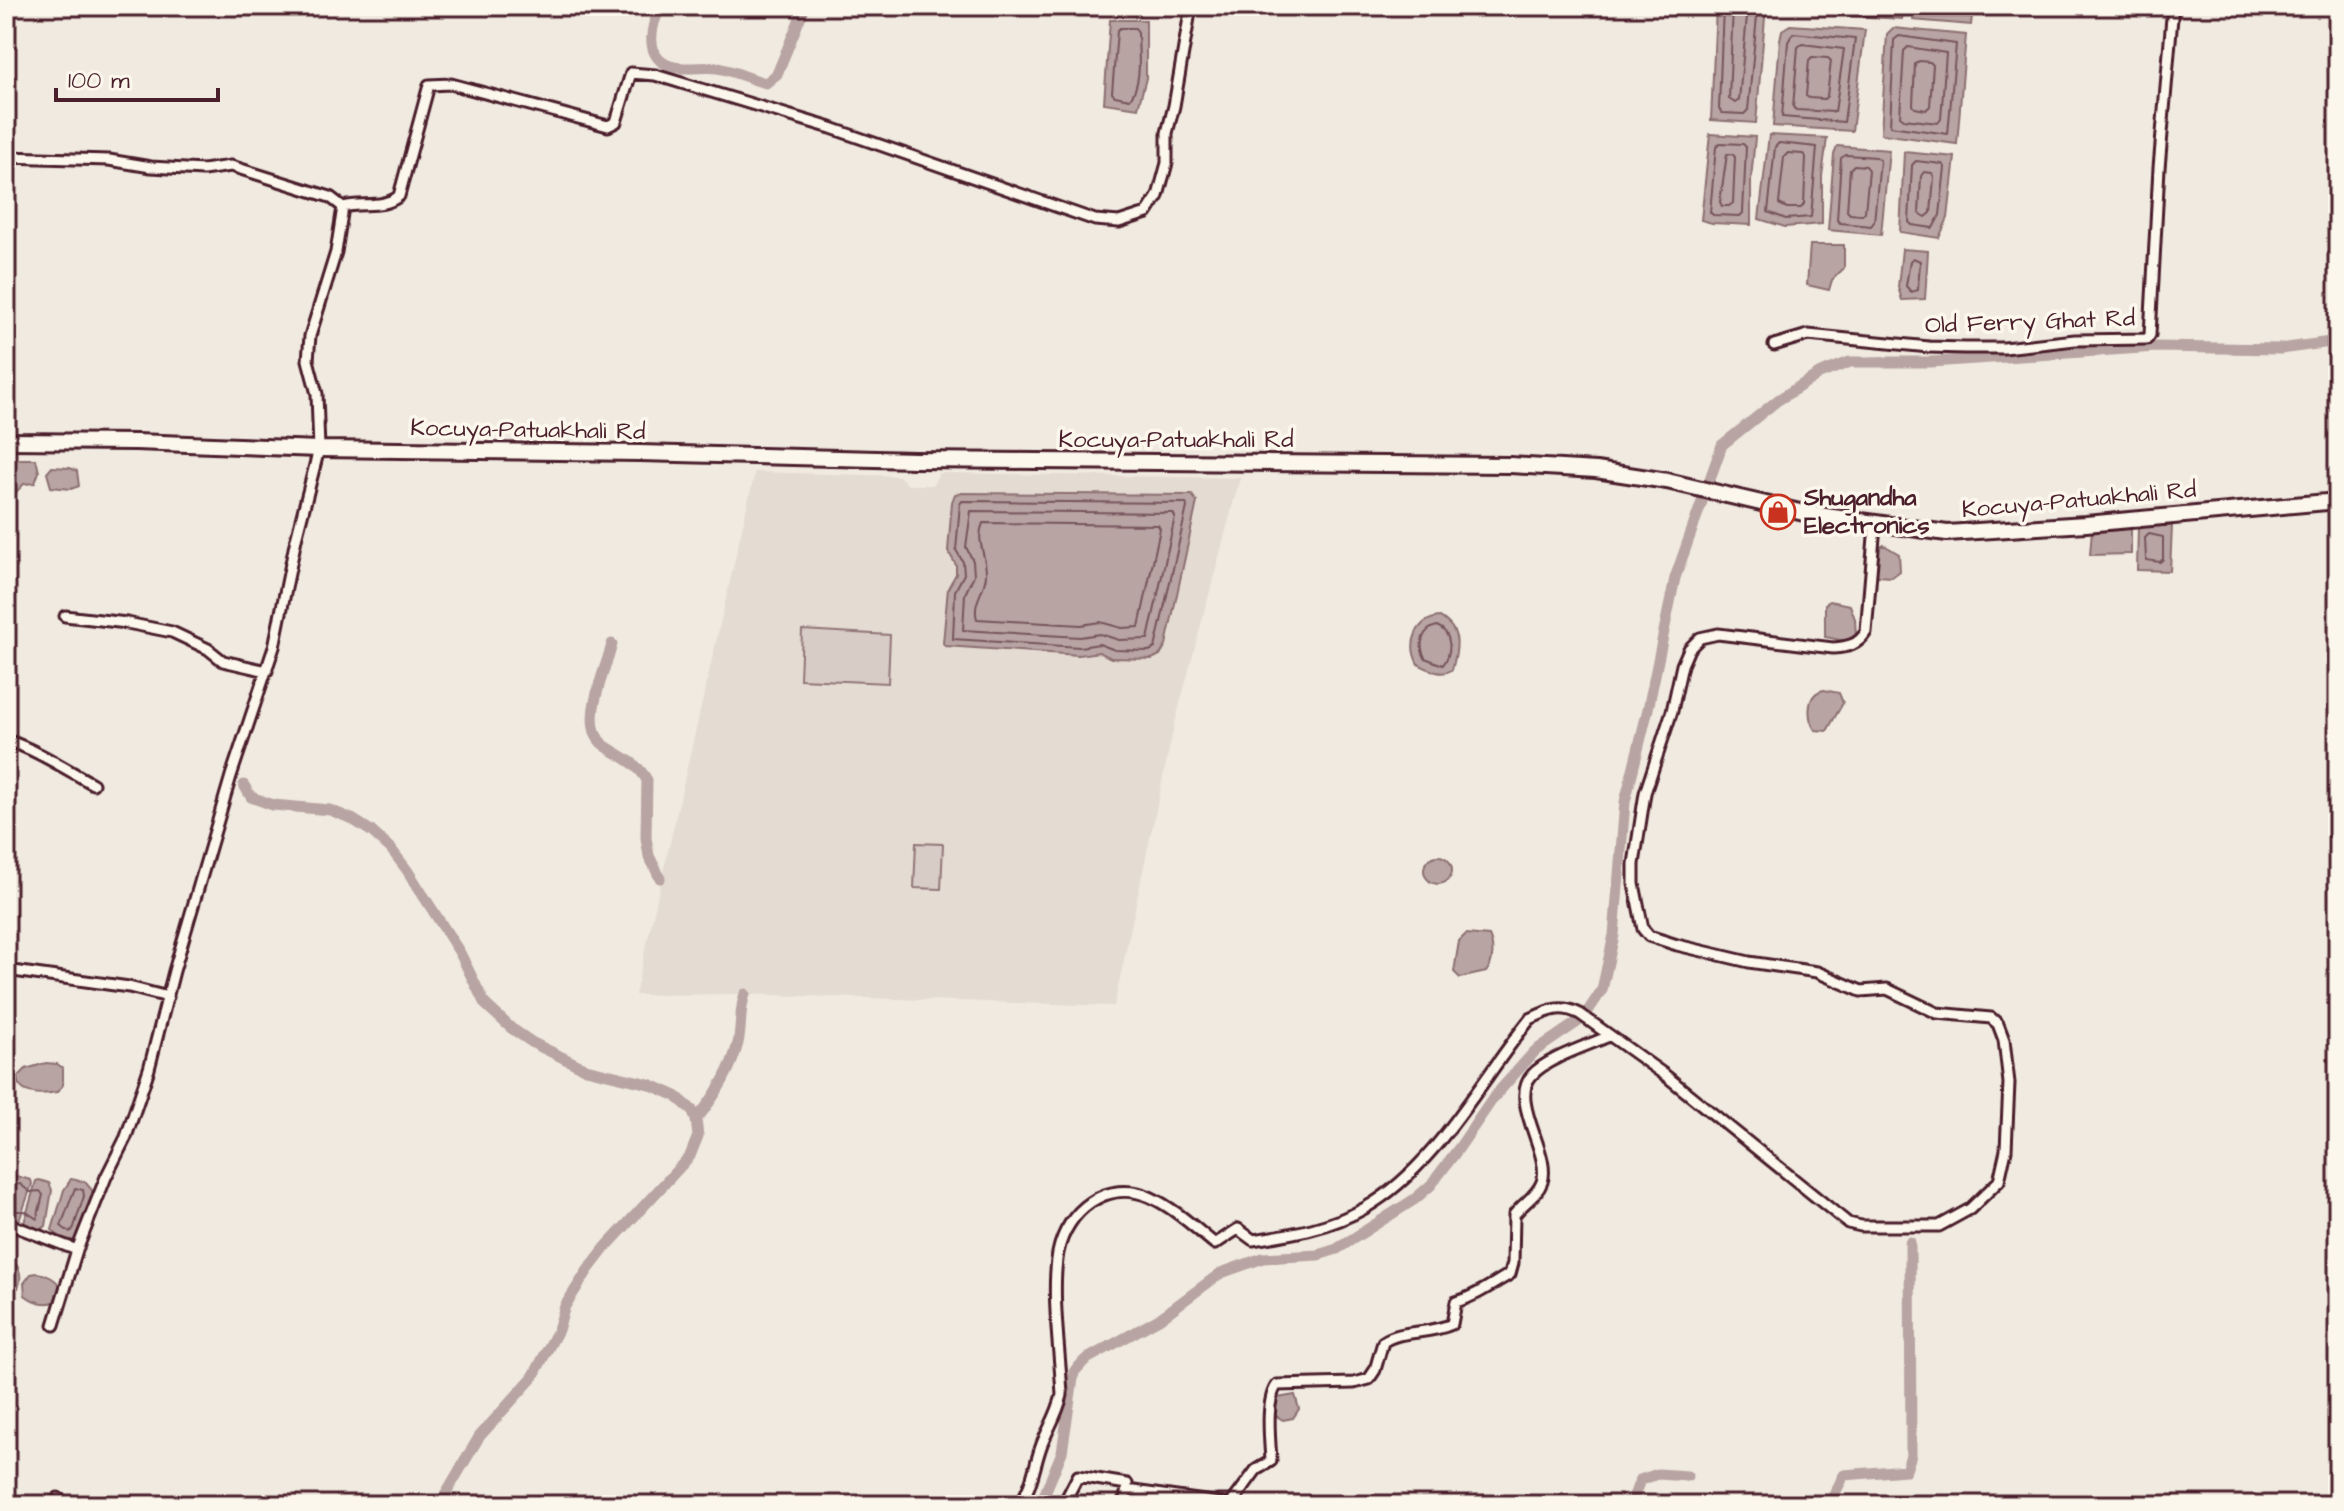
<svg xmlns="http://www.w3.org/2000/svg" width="2344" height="1511" viewBox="0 0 2344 1511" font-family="'Architects Daughter',sans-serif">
<rect width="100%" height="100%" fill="#f0eae0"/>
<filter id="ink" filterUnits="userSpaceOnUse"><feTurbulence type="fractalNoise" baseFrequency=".0125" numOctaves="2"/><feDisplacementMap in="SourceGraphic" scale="16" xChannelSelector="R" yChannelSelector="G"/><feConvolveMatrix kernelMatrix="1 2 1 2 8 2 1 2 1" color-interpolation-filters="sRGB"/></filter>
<g filter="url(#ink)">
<path fill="#e4dbd2" d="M755,472L899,476L908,485H933L939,473L1240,478L1174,726L1114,1006L745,994L635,995Z"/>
<path fill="#d8ccc6" stroke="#917678" stroke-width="2" d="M802,630L890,635L888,683L800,679Z
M916,843L943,844L941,889L914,888Z"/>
<path fill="#b8a4a2" stroke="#8c6f72" stroke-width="2" d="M1716,6H1766L1756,123L1711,120Z
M1780,6H1838L1837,13L1780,9Z
M1853,6H1904L1902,19L1852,16Z
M1915,6H1973L1971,25L1913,20Z
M1110,20H1146V78L1138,108L1104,103Z
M1790,25L1865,30L1852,131L1773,126L1780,40L1782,30Z
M1893,28L1966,35L1957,144L1881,134L1887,34Z
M1710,134L1755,137L1751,180V225L1712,223L1701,220Z
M1769,135L1827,138L1822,176V224L1785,227L1759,219Z
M1837,146L1889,150L1881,235L1828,230L1834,154Z
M1904,152L1955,157L1948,218L1939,238L1900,232Z
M1810,245H1844V268L1832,280L1829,290L1807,285Z
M1902,249L1928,251L1925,299L1902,300L1898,287Z
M6,459H36L39,472L35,483L24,484L15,493H6Z
M52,467L70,468L77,471L79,486L71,489L51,487L47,473Z
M960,493L1192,495L1197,502L1166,645L1160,655L1152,659L1111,658L1099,652L1079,655L945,646L943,643L948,588L956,574V565L948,551L952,502L955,494Z
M2138,526H2172L2170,571L2137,570Z
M2131,529V554L2090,555L2092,530Z
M1884,545L1899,554L1900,571L1892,577L1878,576C1873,568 1875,556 1879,548Z
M1830,601L1850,605L1855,619L1856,636L1850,642L1825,637V604Z
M1440,617C1462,630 1458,648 1452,670C1440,677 1429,669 1418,664C1407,644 1416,619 1440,617Z
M1824,690L1839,693L1843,703L1827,731L1815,730C1807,718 1806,693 1824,690Z
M1424 870a14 14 0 1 1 28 0a14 14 0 1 1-28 0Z
M1466,934L1489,936C1494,946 1494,963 1486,972L1460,978L1454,972L1459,941Z
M46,1063L57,1064L63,1068V1085L57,1092C42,1095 19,1096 17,1078L26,1069Z
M12,1175L31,1180L32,1184L19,1221L6,1219V1183Z
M71,1179L85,1182L92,1190L91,1203L76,1241L61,1238L52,1230L64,1190Z
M39,1180L49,1183L52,1190L46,1226L39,1230L24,1223L36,1181Z
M6,1257C18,1262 24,1275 18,1288L8,1293Z
M37,1273C46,1274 57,1279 61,1288L57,1301C47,1306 33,1302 25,1295L24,1283L31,1274Z
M1295,1395L1299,1409L1293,1418L1283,1420L1273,1414L1278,1398Z"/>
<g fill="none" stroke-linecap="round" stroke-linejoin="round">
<path stroke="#76545b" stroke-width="2" d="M1723,6L1719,109L1722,113L1744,114L1748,110L1758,6
M1733,6L1729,99L1735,103L1739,100L1748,6
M1120,28H1135L1138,32C1138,53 1143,81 1130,99L1115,96L1112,93L1117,31Z
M1793,33L1855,39L1844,122L1782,117L1788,42Z
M1899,36L1956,44L1948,134L1890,126L1894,40Z
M1802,44L1844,49L1835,112L1796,110L1793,107L1798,47Z
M1908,47L1946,53L1941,119L1938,123L1904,119L1900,116L1904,51Z
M1812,57L1828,58L1831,61L1827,96L1824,99L1809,98L1806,96L1809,60Z
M1919,61L1930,62L1933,65L1930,106L1926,110L1915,108L1913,105L1915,64Z
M1720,143L1743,144L1746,147L1743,213L1740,216L1713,215L1710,212L1716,147Z
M1779,143L1817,147L1811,217L1786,219L1768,212L1775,147Z
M1788,153L1803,154L1806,157L1804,204L1801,208H1787L1779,204L1784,157Z
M1727,154H1732L1735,157L1733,203L1729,206H1722L1720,202Z
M1846,155L1876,157L1880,160L1874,222L1871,226L1840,223L1837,220L1841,158Z
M1916,161L1942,164L1945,167L1940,215L1933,228L1912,225L1909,222L1912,165Z
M1854,165L1866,166L1869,170L1865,212L1862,215L1850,214L1847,211L1850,169Z
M1924,172L1932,173L1934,177L1931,213L1926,217L1919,213L1921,176Z
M1913,258L1920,261L1918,290L1911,292L1906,286L1910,261Z
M962,501L1186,503L1187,507L1155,648L1149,651L1115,650L1099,644L1080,647L953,639L955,591L964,574L963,562L956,550L960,504Z
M971,511L1173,513L1175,517L1148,639L1119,640L1100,634L1080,637L963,630L965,594L974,575L973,561L966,547Z
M983,523L1158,525L1160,529L1139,627L1122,628L1100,622L1081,625L977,619C972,602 985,591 986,575C987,555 975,542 983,523Z
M2149,534L2163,537V559L2160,562L2146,560L2145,538Z
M1437,626C1453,633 1452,653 1443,665L1425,658C1418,645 1422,629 1437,626Z
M6,1185L20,1184L30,1192L40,1191L43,1195L37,1219L25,1211H6
M75,1188L83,1190L84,1196L73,1230L69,1232L61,1226Z"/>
<path stroke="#b8a4a2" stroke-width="11" d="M662,6C649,26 644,61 674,67C688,70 704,66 718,68C734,71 750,79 766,83L777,74L805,6
M612,644C606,670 578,725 604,745C621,757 636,761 647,780L646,838L649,856L660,878
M244,785L251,797L273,805L330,810L352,819L371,831L391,849L407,870L460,953L485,1004L511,1028L533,1043L586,1069L649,1084L676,1096L692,1110L696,1120L698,1136L690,1156L605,1248L588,1270L565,1306L558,1330L533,1377L479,1437L439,1505
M696,1120C714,1098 731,1071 738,1043C742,1027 739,1010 745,994
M1040,1505L1062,1452L1074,1372L1085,1360L1159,1319L1221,1273L1263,1258L1318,1255L1337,1249L1415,1199L1431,1185L1459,1148L1494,1097L1535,1051L1579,1021L1588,1011L1602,990L1614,935L1625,802L1648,709L1675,578L1722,445L1778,400L1819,374L1850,362H1931L2156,347L2280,349L2338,341
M1635,1505L1634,1496L1640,1480L1658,1474L1687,1476
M1829,1505L1844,1475L1906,1470L1911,1455L1910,1242"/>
<g stroke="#4a1f2b" stroke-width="15">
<path id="street" d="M6,157L109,160L151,167L203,170L231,166L330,197L343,207
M1774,345L1808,335L1929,347L1965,348H2004L2075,340L2147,339L2150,335L2159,168L2173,6
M65,616L127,623L172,632L208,649L223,661L267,671
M6,740C37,750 64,768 93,784
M6,970L129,987L168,997
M6,1223L77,1250
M54,1325L77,1250L106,1177L126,1137L149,1069L174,971L231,776L274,647L296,539L319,449L317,394L308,360L310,336L336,252L343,207C362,202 383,209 399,196L429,85L451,84L608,126L616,122L631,73L655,75L831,128L1095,220L1119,222L1147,213L1158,196L1167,163V133L1174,106L1191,6
M58,1498L65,1505
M1231,1504L1256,1470L1271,1461C1270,1441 1265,1400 1277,1385L1354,1383L1369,1379L1375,1370L1383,1342C1401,1329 1429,1335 1452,1324L1456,1302C1476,1296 1491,1285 1510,1274L1513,1263L1514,1215C1523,1203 1537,1196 1542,1182C1552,1153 1508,1101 1532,1075C1547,1058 1587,1046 1609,1036
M1019,1505C1033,1486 1034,1465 1042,1444C1049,1427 1058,1413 1062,1395C1060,1352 1051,1293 1058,1253C1066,1211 1107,1178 1150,1197C1174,1208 1194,1227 1215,1244L1238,1229L1253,1240C1291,1234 1331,1228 1365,1208C1435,1168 1480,1081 1530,1019C1549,1010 1560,1004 1580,1014L1665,1075L1848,1223L1861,1226H1939L1970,1209L1999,1181L2006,1150L2009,1083L2004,1040L1998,1024L1991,1018L1937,1013L1887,989L1861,991L1817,972L1749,962L1677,945L1649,936L1643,929L1634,884V864L1645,793L1672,711L1682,665L1689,649L1700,638L1718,634L1833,648C1848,647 1858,645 1866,632L1875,525
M1063,1505L1078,1476L1127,1484V1490L1233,1505
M1123,1505L1127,1490"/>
</g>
<g stroke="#4a1f2b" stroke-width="20">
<path id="secondary" d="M6,441L136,442L319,449L640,453L915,460L1510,465L1596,470L1667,481L1804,513L1947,533L2086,524L2338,501"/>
</g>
<use href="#street" stroke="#fbf7ec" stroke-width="9"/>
<use href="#secondary" stroke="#fbf7ec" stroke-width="14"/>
</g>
</g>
<defs>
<g id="shop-ring" transform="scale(1.8)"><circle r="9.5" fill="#fbf7ec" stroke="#c8321e" stroke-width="1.5"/><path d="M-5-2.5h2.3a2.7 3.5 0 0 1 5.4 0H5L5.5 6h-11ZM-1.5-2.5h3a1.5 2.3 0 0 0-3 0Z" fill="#c8321e"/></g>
</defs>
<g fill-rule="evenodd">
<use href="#shop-ring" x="1778" y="512"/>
</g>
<g text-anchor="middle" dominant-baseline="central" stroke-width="7" stroke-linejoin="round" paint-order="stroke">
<g font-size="24" fill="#4a1f2b" stroke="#fbf7ec">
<text transform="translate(2030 322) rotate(-2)">Old Ferry Ghat Rd</text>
<text transform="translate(528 430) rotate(1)">Kocuya-Patuakhali Rd</text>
<text x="1176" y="440">Kocuya-Patuakhali Rd</text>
<text transform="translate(2079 500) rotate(-5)">Kocuya-Patuakhali Rd</text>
</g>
<g font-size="24" font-weight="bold" fill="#4a1f2b" stroke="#fbf7ec" text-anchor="start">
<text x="1804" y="498">Shugandha<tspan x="1804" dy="28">Electronics</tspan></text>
</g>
</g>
<rect width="2344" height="1511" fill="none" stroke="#fbf7ec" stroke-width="32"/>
<rect x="16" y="16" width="2312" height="1479" fill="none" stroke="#4a1f2b" stroke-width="3" filter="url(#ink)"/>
<path d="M56 88v12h162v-12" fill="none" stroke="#4a1f2b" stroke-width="4"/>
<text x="68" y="88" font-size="24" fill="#4a1f2b" stroke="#fbf7ec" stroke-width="6" paint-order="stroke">100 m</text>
</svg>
